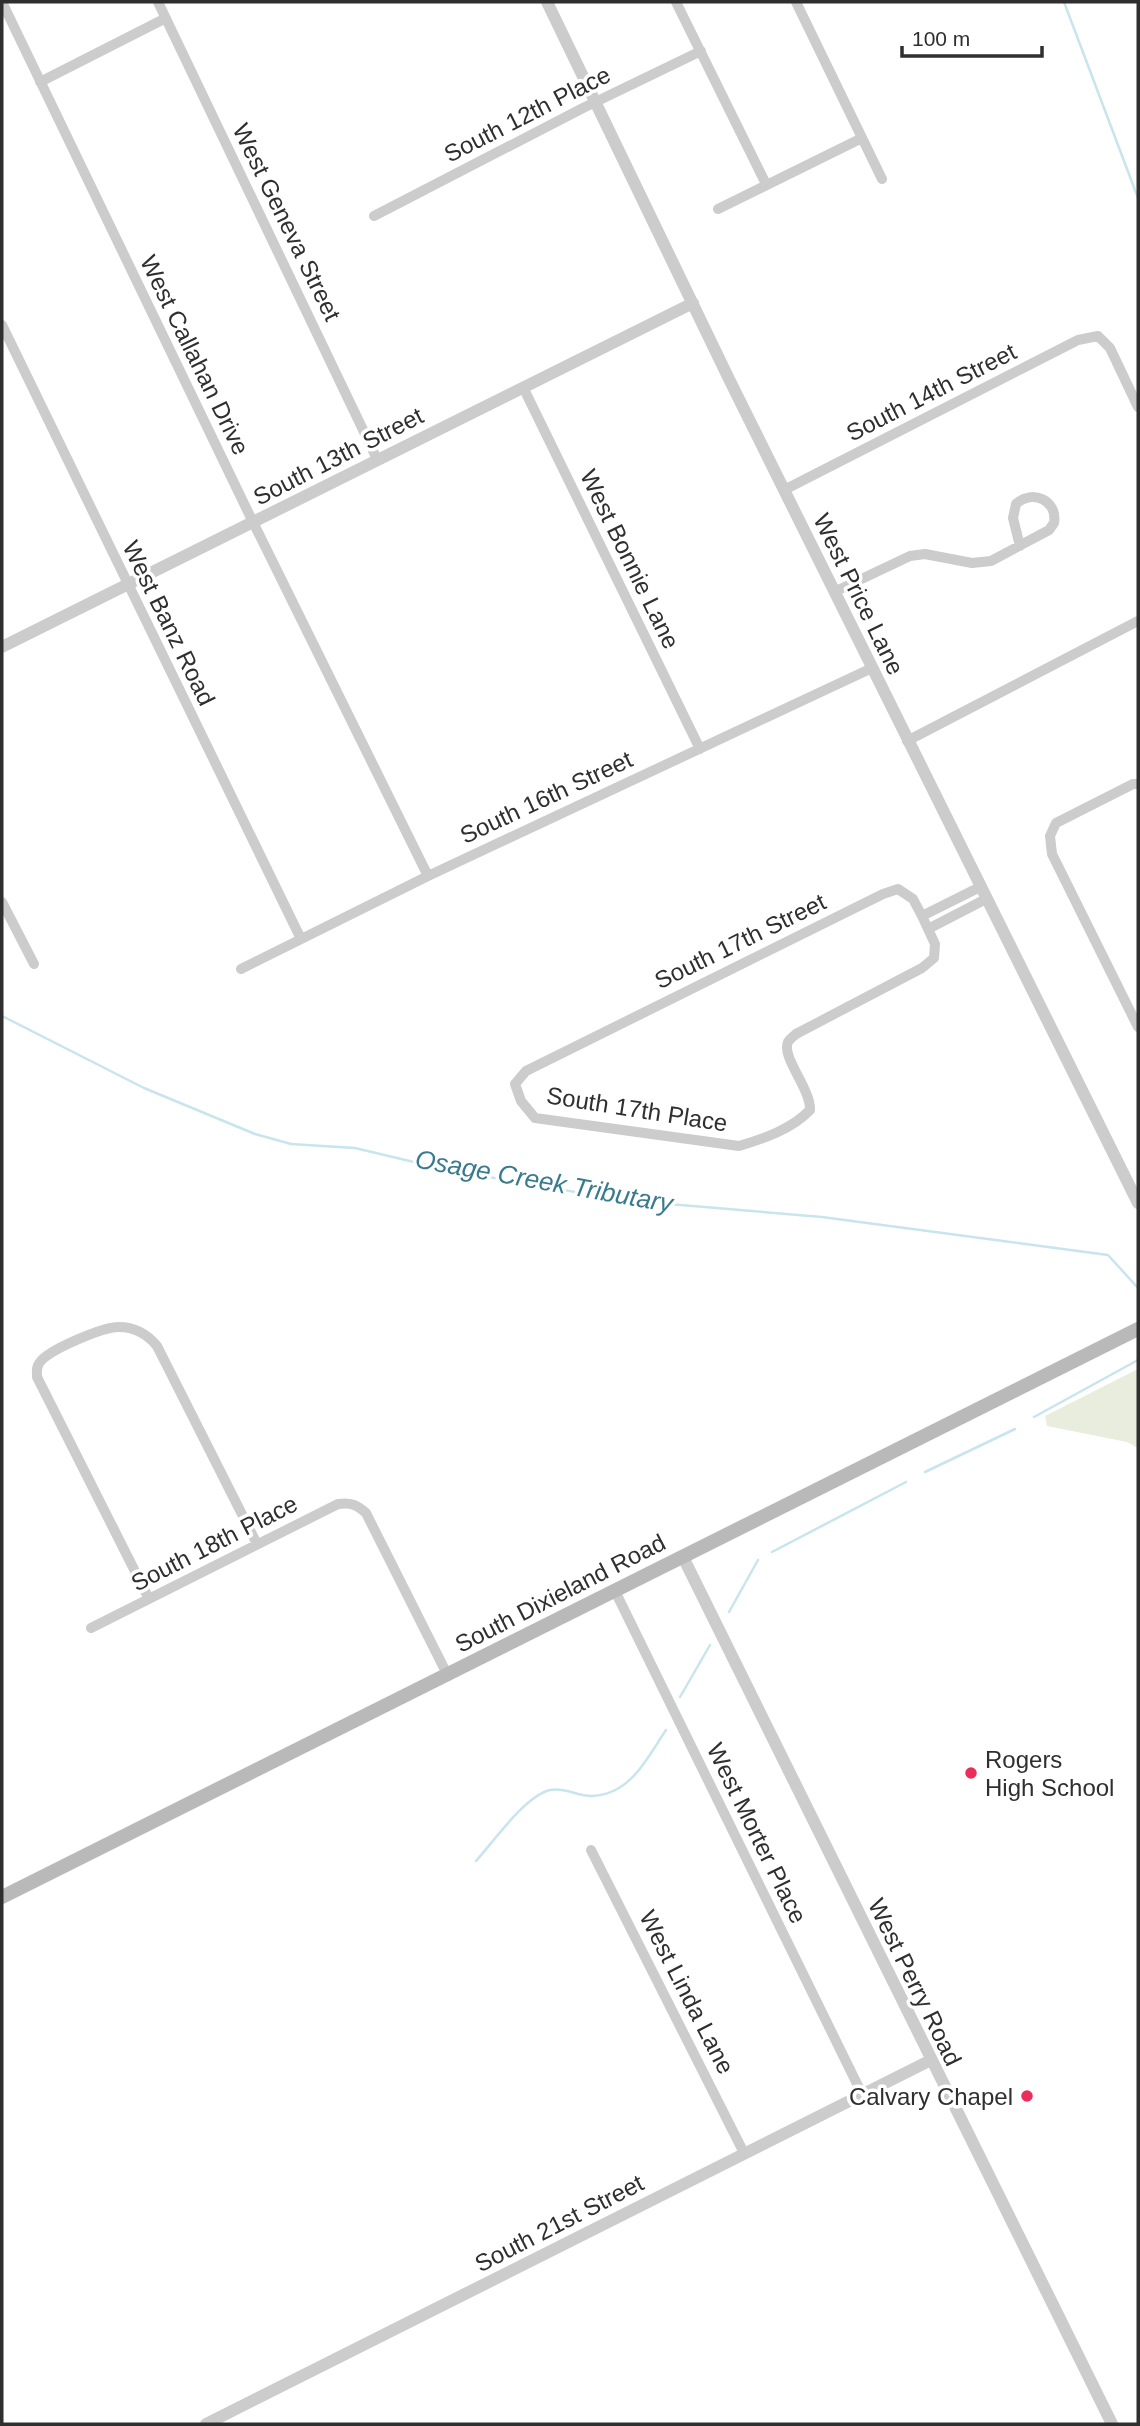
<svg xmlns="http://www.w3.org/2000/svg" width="1140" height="2426" viewBox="0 0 1140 2426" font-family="Helvetica,sans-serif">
<rect width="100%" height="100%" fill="#fff"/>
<path fill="#e8eddd" d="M1138,1369V1448L1127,1442L1047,1426L1045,1416Z"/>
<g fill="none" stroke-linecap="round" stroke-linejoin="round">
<path stroke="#c8e5ed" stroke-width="2.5" d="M1064,2L1138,198
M2,1016L144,1088L255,1134L291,1144L355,1148L418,1163L531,1185L633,1201L822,1217L1108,1255L1138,1288
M1034,1417L1138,1360
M925,1472L1015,1429
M772,1552L906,1482
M729,1612L758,1560
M680,1697L710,1645
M476,1861C494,1841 525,1796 550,1790C565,1787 579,1797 593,1796C631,1794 647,1758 666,1730"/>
<path stroke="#ccc" stroke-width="10" d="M2,2L250,516L428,876
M158,2L377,459
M676,2L766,184
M796,2L882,179
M40,82L166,18
M718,209L862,138
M374,216L583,108L701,51
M2,325L301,939
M523,387L700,749
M784,490L1078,340L1098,336L1110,348L1138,407
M834,592L910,556L925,554L972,563L991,561L1049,530L1054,523C1058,500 1032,489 1016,504L1013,518L1020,546
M907,741L1138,621
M1138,784H1133L1056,823L1050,836L1052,854L1138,1027
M898,889L913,899L922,916L935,944L934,958L922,968L796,1034C794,1036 790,1039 788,1042C781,1057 811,1089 810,1110C792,1129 763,1139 739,1146L535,1118L521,1101L515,1084L526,1071L883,894Z
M2,902L34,964
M922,916L980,887
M928,929L986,899
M241,969L428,876L872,668
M615,1591L862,2094
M149,1599L37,1377C37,1371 36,1367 40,1362C50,1349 103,1327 119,1327C135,1327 147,1334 157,1346L257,1544
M91,1628L338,1504C351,1502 357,1505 366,1513L448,1676
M591,1850L744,2153"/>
<path stroke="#ccc" stroke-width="12" d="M547,2L729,379L1138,1203
M2,647L693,303
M683,1557L1112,2424
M206,2424L931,2060"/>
<path stroke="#b9b9b9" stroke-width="14" d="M2,1897L1138,1329"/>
</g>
<g fill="#eb2d5b" stroke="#fff" stroke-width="2.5">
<circle cx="971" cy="1773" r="7"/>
<circle cx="1027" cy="2096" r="7"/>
</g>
<g text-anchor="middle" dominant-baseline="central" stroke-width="7" stroke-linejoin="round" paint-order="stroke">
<g font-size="24" fill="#2f2f2f" stroke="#fff">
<text transform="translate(527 114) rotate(-27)">South 12th Place</text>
<text transform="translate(287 222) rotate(64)">West Geneva Street</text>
<text transform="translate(195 355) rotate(64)">West Callahan Drive</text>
<text transform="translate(931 392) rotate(-27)">South 14th Street</text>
<text transform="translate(338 456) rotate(-27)">South 13th Street</text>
<text transform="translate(630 559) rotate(64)">West Bonnie Lane</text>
<text transform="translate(859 594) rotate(64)">West Price Lane</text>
<text transform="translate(169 623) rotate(64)">West Banz Road</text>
<text transform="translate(546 797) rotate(-25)">South 16th Street</text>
<text transform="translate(740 941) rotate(-26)">South 17th Street</text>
<text transform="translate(637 1109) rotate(9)">South 17th Place</text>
<text transform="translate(214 1543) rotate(-27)">South 18th Place</text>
<text transform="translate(560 1593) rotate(-27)">South Dixieland Road</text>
<text transform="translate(757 1833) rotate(64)">West Morter Place</text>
<text transform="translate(915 1982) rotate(64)">West Perry Road</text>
<text transform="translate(687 1992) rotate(63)">West Linda Lane</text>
<text transform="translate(559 2223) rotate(-27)">South 21st Street</text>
</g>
<g font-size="24" fill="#2f2f2f" stroke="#fff" text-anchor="start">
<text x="985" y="1759">Rogers<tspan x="985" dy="28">High School</tspan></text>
<text x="1013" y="2096" text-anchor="end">Calvary Chapel</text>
</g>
<g font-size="26" font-style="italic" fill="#387b8d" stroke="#fff">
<text transform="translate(544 1181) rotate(10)">Osage Creek Tributary</text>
</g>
</g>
<rect width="1140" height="2426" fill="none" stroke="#2f2f2f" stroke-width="7"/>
<path d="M902 46v10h140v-10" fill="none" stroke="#2f2f2f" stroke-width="3.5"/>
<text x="912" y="46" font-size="21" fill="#2f2f2f" stroke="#ffffff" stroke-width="5" paint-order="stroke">100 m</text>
</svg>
